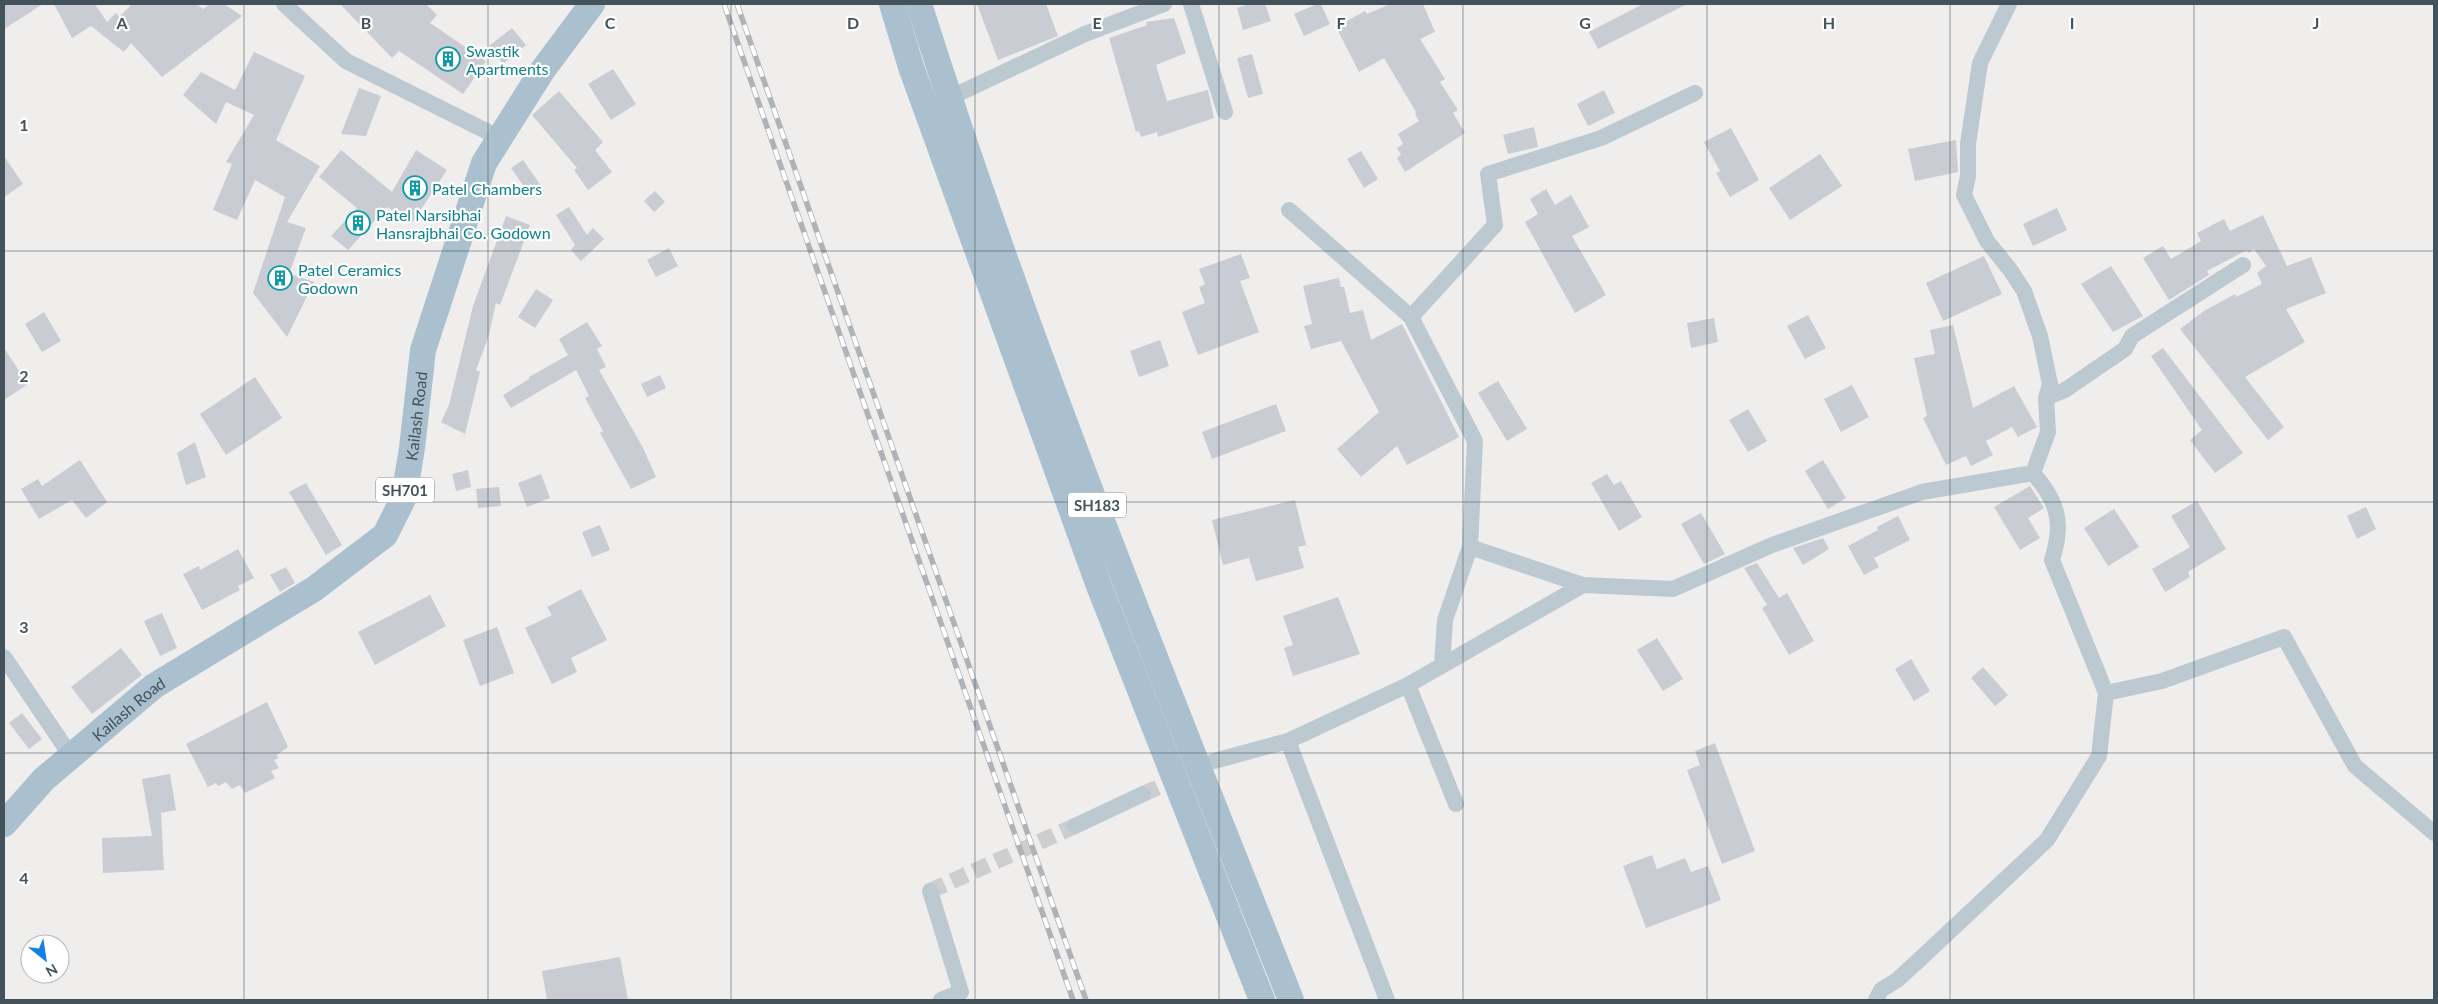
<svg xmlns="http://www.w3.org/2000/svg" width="2438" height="1004" viewBox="0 0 2438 1004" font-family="Lato,sans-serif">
<rect width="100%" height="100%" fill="#f0eded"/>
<path fill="#c9ccd2" d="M4,4H43L4,29Z
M54,4H95L107,22L116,13L119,17L132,4H196L203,9L210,4H224L242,16L162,77L131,43L124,52L91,26L72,38Z
M340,4H426L437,15L430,23L486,61L463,94L399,51L392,58Z
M977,4H1046L1058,36L998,60Z
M1249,4H1265L1271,21L1243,30L1237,8Z
M1317,4H1321L1330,24L1304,36L1294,14Z
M1390,4H1423L1435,32L1420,39L1445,79L1440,82L1458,110L1453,113L1465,133L1405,172L1397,158L1401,155L1397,148L1403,144L1398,134L1419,121L1415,114L1416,112L1384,58L1359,72L1336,27L1365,11L1367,14Z
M1643,4H1687L1598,49L1589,32Z
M1174,18L1186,53L1156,65L1167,101L1208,90L1214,118L1158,137L1157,132L1141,137L1139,131L1136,132L1109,38L1147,25L1146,22Z
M512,28L526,45L503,64L489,46Z
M254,52L305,76L276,140L320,166L287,222L306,228L284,287L294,275L314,282L287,337L253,293L285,197L255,180L237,220L213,210L232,164L226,162L254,115L226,102L216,124L183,95L201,72L235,90Z
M1252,54L1263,94L1248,98L1237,58Z
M613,69L636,104L611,120L588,84Z
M359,88L381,96L366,136L341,134Z
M1604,90L1615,113L1588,126L1577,104Z
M559,91L603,142L595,150L612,172L588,190L574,170L577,168L532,115Z
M1534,127L1538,147L1508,154L1503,135Z
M1731,128L1759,180L1730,197L1716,173L1720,171L1704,142Z
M1956,140L1958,172L1915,181L1908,149Z
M341,150L392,192L416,150L447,170L412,223L387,207L348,250L331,236L357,208L319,177Z
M1361,151L1378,179L1364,188L1347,159Z
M1820,154L1842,186L1790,220L1769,188Z
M4,156L23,184L4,197Z
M523,160L544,190L532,198L511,168Z
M1546,189L1555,205L1571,195L1589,227L1572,236L1606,295L1575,313L1525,222L1538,214L1530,199Z
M655,191L665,202L654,212L644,201Z
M569,207L587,235L593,228L604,239L581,261L571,250L575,245L556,215Z
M2057,208L2067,230L2033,246L2023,224Z
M2263,215L2287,266L2311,257L2326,293L2286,309L2305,342L2245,377L2284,427L2268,440L2180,329L2204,311L2235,294L2236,297L2262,284L2257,273L2266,266L2254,249L2248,253L2247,250L2207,271L2209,275L2169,300L2143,258L2163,246L2171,259L2201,241L2197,233L2224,219L2230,231Z
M506,216L530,225L500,305L496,303L488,338L476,370L480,372L465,434L441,422L449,405L473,306Z
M669,248L678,266L656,277L647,260Z
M1241,254L1250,278L1240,281L1259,332L1198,355L1182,312L1205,303L1199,287L1205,284L1199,269Z
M1984,256L2002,294L1943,321L1926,283Z
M2111,266L2143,316L2113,332L2081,284Z
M1339,278L1341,287H1344L1350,313L1363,310L1371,340L1402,324L1459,437L1407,465L1397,446L1361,477L1337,449L1379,412L1341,341L1311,349L1304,326L1312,324L1303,286Z
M536,289L553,300L535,328L518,317Z
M44,312L61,341L42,352L25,324Z
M1808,315L1826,348L1805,359L1787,326Z
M1714,318L1718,342L1691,348L1687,323Z
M587,322L602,346L597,349L606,367L599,370L643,448L656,477L631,489L600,433L603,431L585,398L589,396L576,370L511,408L503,395L529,379V377L568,355L559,339Z
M1953,325L1973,408L2014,386L2037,427L2018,437L2012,427L1986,441L1993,455L1971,466L1966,456L1946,465L1923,418L1927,416L1914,358L1935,354L1930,330Z
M1160,340L1169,366L1139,377L1130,351Z
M4,348L28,384L4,400Z
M2163,348L2243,453L2215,473L2190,440L2202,430L2151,356Z
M660,375L666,388L647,397L641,384Z
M255,377L282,418L226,455L200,414Z
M1498,381L1527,429L1507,441L1478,393Z
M1852,385L1869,417L1841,432L1824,399Z
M1276,404L1286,431L1212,459L1202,432Z
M1748,409L1767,441L1748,452L1729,420Z
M195,442L206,477L186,485L177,453Z
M80,460L107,502L86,518L72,500L39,519L21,489L38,479L42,486Z
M1823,460L1846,498L1828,509L1805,471Z
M468,470L471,487L456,491L452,474Z
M541,474L550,498L527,507L518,483Z
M1607,474L1614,485L1621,481L1642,517L1619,531L1591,483Z
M306,483L342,545L326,555L289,492Z
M2030,486L2044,508L2028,518L2040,538L2020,550L1994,507Z
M499,487L501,506L478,508L476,489Z
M1295,500L1306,545L1298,547L1304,568L1256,581L1249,558L1223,565L1212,520Z
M2197,501L2226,549L2188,572L2190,577L2165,592L2152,569L2190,547L2171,516Z
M2366,507L2376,529L2357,539L2347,516Z
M2114,509L2139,547L2108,566L2084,528Z
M1701,513L1725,554L1704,564L1681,524Z
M1898,516L1910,540L1874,558L1879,567L1864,575L1848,546L1878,530L1877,527Z
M600,525L610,550L592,557L582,532Z
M1823,538L1829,549L1803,565L1793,548Z
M238,549L254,578L238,586L240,590L202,610L183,574L199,566L200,570Z
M1757,563L1779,598L1787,593L1814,641L1789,655L1762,608L1767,605L1744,568Z
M286,567L295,583L280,592L270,575Z
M581,589L607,640L571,658L577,672L552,684L525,628L552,615L547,607Z
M430,595L446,626L375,665L358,632Z
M1338,597L1360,654L1293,676L1284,648L1293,645L1283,616Z
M162,613L177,648L160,656L144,621Z
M497,627L514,673L480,686L463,640Z
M1657,638L1683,679L1663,691L1637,650Z
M121,648L142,675L92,714L71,687Z
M1911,659L1930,691L1914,701L1895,669Z
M1983,667L2008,695L1995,706L1971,678Z
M267,702L288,747L277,755L278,758L274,760L279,768L271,771L275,778L245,793L240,785L232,789L226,782L218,786L216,783L208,787L186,744Z
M22,713L42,739L29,749L9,723Z
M1715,743L1755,851L1722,864L1687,770L1700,765L1695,751Z
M170,774L176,810L161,813L164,870L103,873L102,838L152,836L142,779Z
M1652,855L1657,869L1685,858L1691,872L1708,866L1721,900L1646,928L1623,866Z
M620,957L628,1000H547L542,971Z"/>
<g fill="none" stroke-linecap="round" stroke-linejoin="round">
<path stroke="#ceced0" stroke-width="16" stroke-dasharray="16 8" stroke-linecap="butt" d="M1143,794L1183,776
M930,891L1075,826"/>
<path stroke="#bcc9d0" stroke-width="16" d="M284,4L346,61L500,138
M1191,4L1225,112
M949,98L1085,34L1164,4
M1289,210L1411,317L1475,441L1470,547L1445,620L1442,665
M1411,317L1495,225L1488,174L1601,138L1695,93
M2046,398L2065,390L2125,349L2132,336L2243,265
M1470,547L1583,585L1673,589L1772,545L1922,492L2033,473
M4,657L71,756
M1408,685L1456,804
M2106,693L2162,681L2284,637L2355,766L2434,833
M1288,741L1387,1000
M1214,761L1288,741L1408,685L1583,585
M1075,826L1143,794
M930,891L961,992L941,1000
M1876,1000L1881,990L1897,980L1919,960L2047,840L2099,756L2106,693L2052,560C2064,523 2058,502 2033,473L2048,432L2046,398L2050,384L2040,336L2024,291L2011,271L1987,241L1964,195L1968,176V144L1980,63L2009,4"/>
<g stroke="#abc0ce" stroke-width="26">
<path d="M892,4L911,67L1099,586L1262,1000"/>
<path d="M919,4C1026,342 1160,671 1291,1000"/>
<path id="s1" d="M4,824L44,779L154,686L314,589L385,535L404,497L412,448L423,350L484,163L542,71L592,4"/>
</g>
<g stroke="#afb3b8" stroke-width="5.5">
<path id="rail" d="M724,4L1073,1000
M737,4L1086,1000"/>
</g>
<use href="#rail" stroke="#fff" stroke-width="4" stroke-dasharray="11" stroke-linecap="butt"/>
</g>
<path fill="none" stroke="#44525b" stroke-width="1" stroke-opacity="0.55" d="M244,4V1000M488,4V1000M731,4V1000M975,4V1000M1219,4V1000M1463,4V1000M1707,4V1000M1950,4V1000M2194,4V1000M4,251H2434M4,502H2434M4,753H2434"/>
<defs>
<g id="building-ring" transform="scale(1.25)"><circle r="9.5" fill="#fff" stroke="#0f9aa8" stroke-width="1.5"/><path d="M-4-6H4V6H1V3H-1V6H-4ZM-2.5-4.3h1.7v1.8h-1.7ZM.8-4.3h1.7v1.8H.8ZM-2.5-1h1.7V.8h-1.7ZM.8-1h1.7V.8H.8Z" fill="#0f9aa8"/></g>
</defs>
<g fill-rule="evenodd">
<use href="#building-ring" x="448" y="59"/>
<use href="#building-ring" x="415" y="188"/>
<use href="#building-ring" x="358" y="223"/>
<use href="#building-ring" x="280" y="278"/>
</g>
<g text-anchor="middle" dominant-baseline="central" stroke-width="4.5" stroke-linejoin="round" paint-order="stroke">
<g fill="#fff" stroke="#7c868c" stroke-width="1">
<rect x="376" y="477.5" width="58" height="25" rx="4"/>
<rect x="1068" y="492.5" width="58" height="25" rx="4"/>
</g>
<g font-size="15" font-weight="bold" fill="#44525b">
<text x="405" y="490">SH701</text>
<text x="1097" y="505">SH183</text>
</g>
<g font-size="16" fill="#0d838f" stroke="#fff" text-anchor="start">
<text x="466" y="50">Swastik<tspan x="466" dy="18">Apartments</tspan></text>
<text x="432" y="188">Patel Chambers</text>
<text x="376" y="214">Patel Narsibhai<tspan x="376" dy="18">Hansrajbhai Co. Godown</tspan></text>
<text x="298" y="269">Patel Ceramics<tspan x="298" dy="18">Godown</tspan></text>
</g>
<g font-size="16" fill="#44525b" stroke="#fff">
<text stroke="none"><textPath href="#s1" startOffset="605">Kailash Road</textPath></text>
<text stroke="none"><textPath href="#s1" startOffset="170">Kailash Road</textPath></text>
</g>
</g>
<g font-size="16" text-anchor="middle" font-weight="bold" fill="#44525b" stroke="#fff" stroke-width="4.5" stroke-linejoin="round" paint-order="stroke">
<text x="122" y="29">A</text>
<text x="366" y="29">B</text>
<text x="610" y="29">C</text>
<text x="853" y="29">D</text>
<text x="1097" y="29">E</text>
<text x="1341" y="29">F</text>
<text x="1585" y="29">G</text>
<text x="1829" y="29">H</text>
<text x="2072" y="29">I</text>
<text x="2316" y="29">J</text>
<text x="24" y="131">1</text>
<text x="24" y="382">2</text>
<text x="24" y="633">3</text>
<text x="24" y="884">4</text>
</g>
<rect width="2438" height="1004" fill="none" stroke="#44525b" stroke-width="10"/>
<g transform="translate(45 959) rotate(150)"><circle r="24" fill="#ffffff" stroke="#b4babd"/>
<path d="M0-4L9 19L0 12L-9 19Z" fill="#1181e6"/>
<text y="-8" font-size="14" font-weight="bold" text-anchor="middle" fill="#44525b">N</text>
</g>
</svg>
